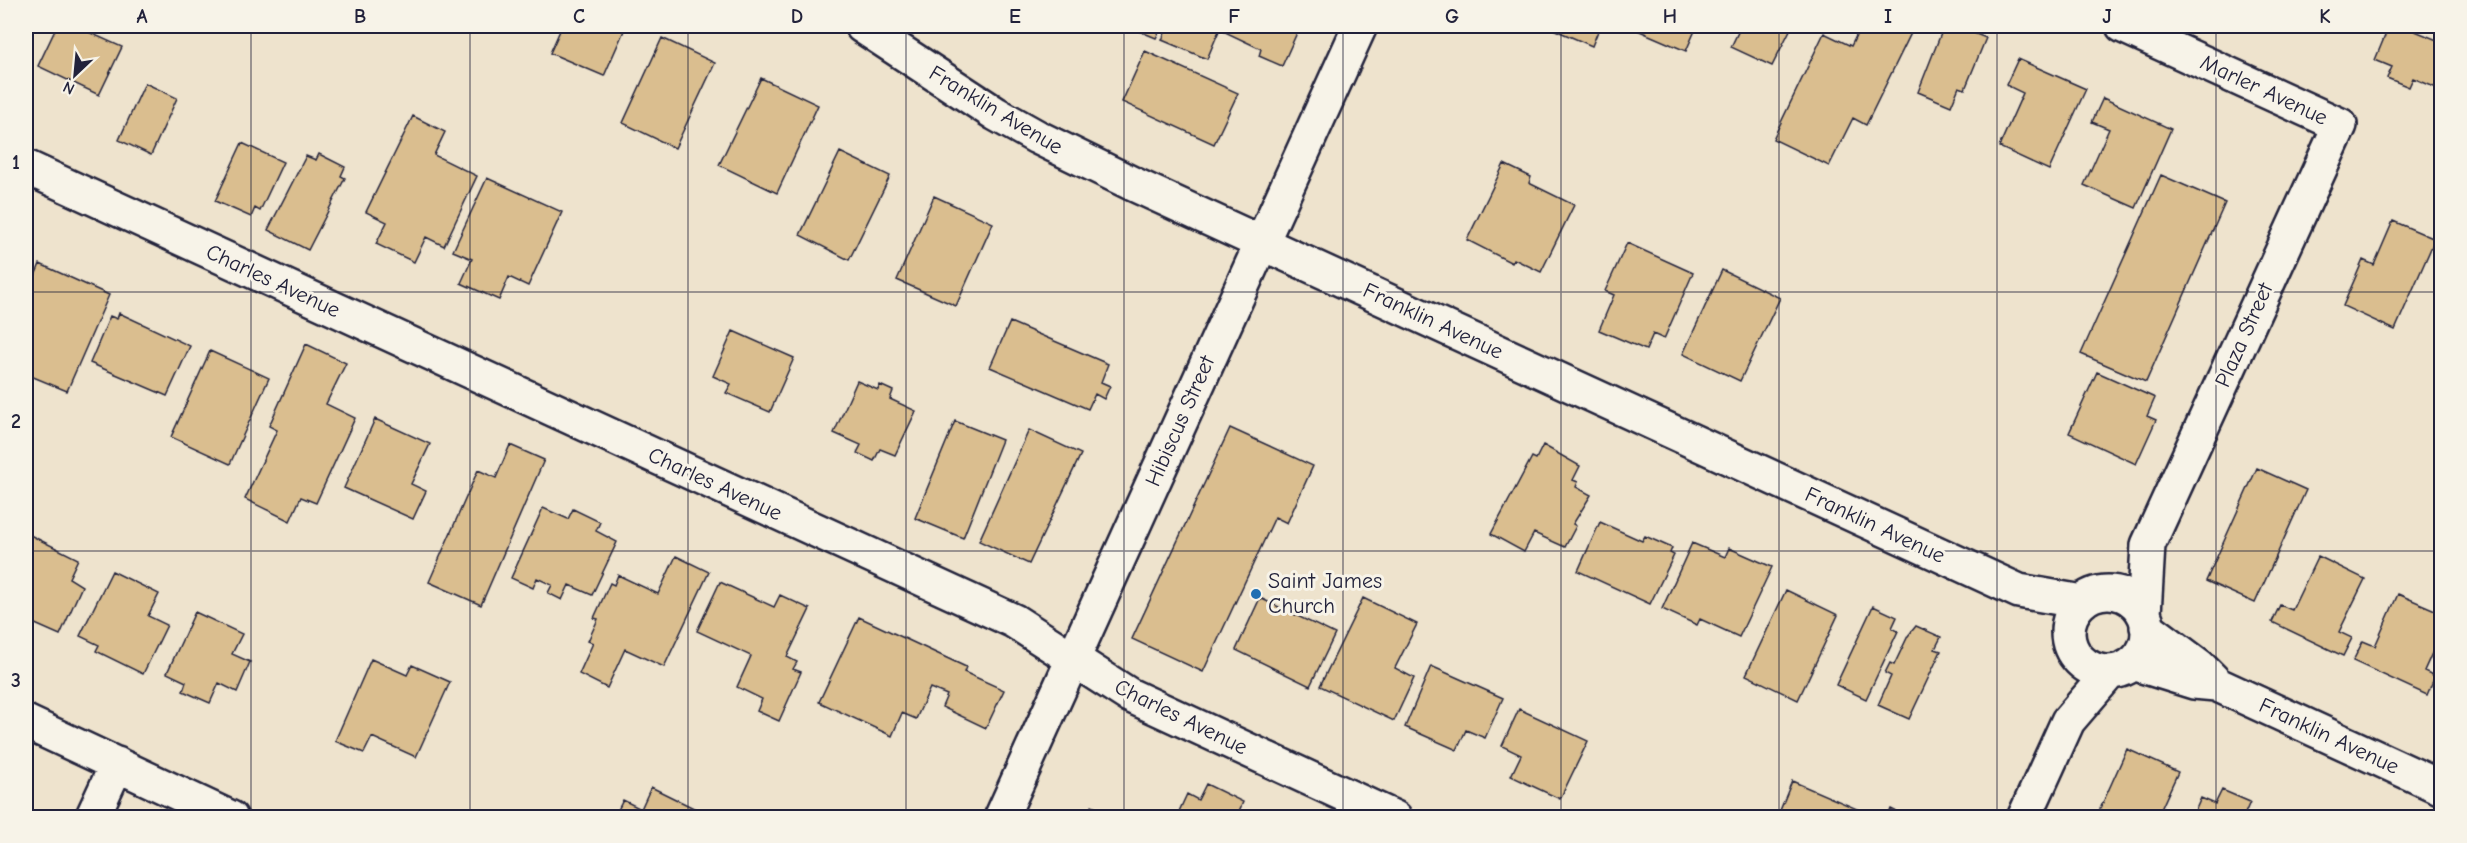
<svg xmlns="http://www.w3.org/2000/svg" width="2467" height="843" viewBox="0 0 2467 843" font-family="'Comic Neue',sans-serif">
<rect width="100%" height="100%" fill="#eee3cd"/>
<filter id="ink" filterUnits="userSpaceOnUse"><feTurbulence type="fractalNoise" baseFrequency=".0167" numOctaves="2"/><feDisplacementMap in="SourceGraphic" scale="12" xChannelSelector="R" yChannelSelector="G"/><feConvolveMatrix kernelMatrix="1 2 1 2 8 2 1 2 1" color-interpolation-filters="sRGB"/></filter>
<g filter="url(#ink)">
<path fill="#dabe8f" stroke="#22223b" stroke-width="1.5" d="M57,26H75L122,47L99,95L38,66Z
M562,26H626L604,76L550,53Z
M1127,26H1162L1156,38Z
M1168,26H1221L1207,59L1162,40Z
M1228,26H1300L1282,66L1259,56L1261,49L1225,32Z
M1546,26H1600L1592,46Z
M1628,26H1697L1686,51Z
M1741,26H1792L1772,66L1731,47Z
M1861,26H1901L1912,31L1866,125L1853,118L1829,166L1773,139L1824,33L1851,46Z
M1944,26H1956L1986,38L1965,89L1959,87L1951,106L1918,92Z
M2389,26H2403L2442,42V82L2439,89L2413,78L2409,87L2387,78L2392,67L2375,60Z
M662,38L715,63L675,148L623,123Z
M1145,51L1238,93L1214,144L1122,102Z
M2018,59L2086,89L2049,170L1999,147L2023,93L2006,85Z
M761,78L818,105L777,193L719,165Z
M145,83L177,98L151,155L119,140Z
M2103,98L2171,129L2136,208L2084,185L2109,129L2092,122Z
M413,116L445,132L434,155L477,176L444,246L426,237L414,262L376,244L387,222L366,212Z
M242,143L283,162L260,211L255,208L251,217L215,201Z
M840,152L890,176L849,260L800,235Z
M319,154L345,167L341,176L345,178L308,250L268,230L306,156L316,160Z
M1504,164L1531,177L1529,183L1574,205L1541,272L1514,259L1512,263L1467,240Z
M2161,175L2225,203L2146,382L2081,354Z
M487,178L562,212L528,286L509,277L499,300L461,283L472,259L453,251Z
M934,196L993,223L956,306L897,280Z
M2393,221L2435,239L2395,330L2343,306L2363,260L2374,265Z
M1627,243L1693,273L1664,339L1653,334L1646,350L1599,330L1614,295L1605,291Z
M40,264L109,295L67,391L26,374V297Z
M1722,270L1780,298L1740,381L1683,354Z
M119,313L190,346L167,396L90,363L110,316L117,319Z
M1010,322L1108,364L1101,382L1110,386L1104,399L1095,394L1088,409L990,367Z
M733,331L794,358L770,412L726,393L731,384L713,376Z
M306,344L346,363L326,404L355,418L316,503L301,497L290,521L245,499L277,430L269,426Z
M210,351L269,378L230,464L171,437Z
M2097,372L2155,398L2147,416L2156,420L2136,464L2069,433Z
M857,381L878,390L880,385L893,391L890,399L916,411L895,455L880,449L874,461L857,453L861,445L834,433Z
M375,419L430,444L411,484L426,491L413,519L344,488Z
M955,421L1002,440L963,538L915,518Z
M1230,428L1313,466L1287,523L1275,517L1203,672L1132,639Z
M1029,430L1081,454L1029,564L979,541Z
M510,445L544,460L481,605L429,582L478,470L496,478Z
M1543,445L1580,466L1573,480L1578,482L1576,487L1591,495L1573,524L1576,526L1565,547L1534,533L1524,552L1491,534L1532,457L1536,459Z
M2257,468L2306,490L2255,603L2206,581Z
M543,508L568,519L573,509L600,522L596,531L617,542L592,595L569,585L562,600L548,593L552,585L537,578L533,588L511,578Z
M1600,522L1642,541L1645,536L1672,548L1670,553L1674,555L1650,604L1578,571Z
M28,534L78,559L69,578L82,586L60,635L26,620V539Z
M1692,543L1725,557L1729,548L1772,567L1739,637L1700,619L1697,625L1662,609Z
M676,556L709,572L664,667L625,649L607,688L579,674L593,643L588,641L598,619L594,618L610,583L614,585L618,575L658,594Z
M2318,556L2365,579L2339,632L2352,638L2343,656L2272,622L2280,605L2292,610Z
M112,571L159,594L148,616L167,625L143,674L96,651L99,645L80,636Z
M720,582L774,607L780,595L810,609L787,657L797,662L793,669L801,672L779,721L757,711L762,699L737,687L751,656L697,631Z
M1786,590L1838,615L1798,700L1746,675Z
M2398,594L2442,613V631L2424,671L2435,676L2427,695L2353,661L2363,641L2375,646Z
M1260,598L1335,634L1310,686L1236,650Z
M1363,598L1417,624L1395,668L1414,678L1394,721L1320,686Z
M1873,606L1897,617L1892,628L1898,631L1866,699L1836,685Z
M195,612L242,634L232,654L250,662L237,692L219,683L210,703L183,691L186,682L167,673Z
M859,617L966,667L964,672L1004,690L986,728L942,707L947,695L930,688L916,719L902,713L892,736L819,702Z
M1916,626L1941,637L1935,649L1941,651L1909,719L1878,705L1891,676L1885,673L1890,663L1894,665L1908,636Z
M371,659L407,675L412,665L450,682L416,757L372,737L364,753L335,741Z
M1431,666L1503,698L1485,738L1466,730L1457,750L1405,727Z
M1519,709L1588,741L1560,799L1511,776L1521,755L1502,746Z
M2127,749L2178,772L2157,818H2096Z
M1792,781L1864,812L1861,818H1777Z
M1206,784L1243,802L1236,818H1176L1187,794L1198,800Z
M651,787L710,816V818H614L623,800L641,809Z
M2222,790L2250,802L2243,818H2192L2201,798L2215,804Z
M1092,806L1115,817L1116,818H1087Z
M1891,809L1909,818H1887Z"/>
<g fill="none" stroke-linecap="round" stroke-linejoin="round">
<g stroke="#22223b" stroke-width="38">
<path id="minor" d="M862,26L996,114L1037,137L1131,183L2019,591L2082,602
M2123,26L2340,125L2148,545L2144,614
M26,167L1014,621L1129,695L1395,818
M2068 632a40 40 0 1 1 80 0a40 40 0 1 1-80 0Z
M2147,627L2199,666L2213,680
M2133,663L2194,682L2216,684L2442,788
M26,722L231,818
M92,818L117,764
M1001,818L1360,26
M2024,818L2068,721L2110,672"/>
</g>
<use href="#minor" stroke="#f7f3e8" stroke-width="33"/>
</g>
</g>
<path fill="none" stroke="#22223b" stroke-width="1.5" stroke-opacity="0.55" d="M251,26V818M470,26V818M688,26V818M906,26V818M1124,26V818M1343,26V818M1561,26V818M1779,26V818M1997,26V818M2216,26V818M26,292H2442M26,551H2442"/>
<circle fill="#1f6fb2" stroke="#f7f3e8" stroke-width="2" cx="1256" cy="594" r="6"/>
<g text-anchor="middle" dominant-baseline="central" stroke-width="6" stroke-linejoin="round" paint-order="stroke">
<g font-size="22" fill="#22223b" stroke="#f7f3e8">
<text transform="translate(2264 90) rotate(25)">Marler Avenue</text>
<text transform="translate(996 110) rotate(31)">Franklin Avenue</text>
<text transform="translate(273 281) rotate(25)">Charles Avenue</text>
<text transform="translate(1433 321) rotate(25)">Franklin Avenue</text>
<text transform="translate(2244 335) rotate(-66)">Plaza Street</text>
<text transform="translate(1180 421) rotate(-66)">Hibiscus Street</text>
<text transform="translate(715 484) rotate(25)">Charles Avenue</text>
<text transform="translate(1875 525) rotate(25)">Franklin Avenue</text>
<text transform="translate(1181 717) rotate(26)">Charles Avenue</text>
<text transform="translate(2329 736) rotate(25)">Franklin Avenue</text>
</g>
<g font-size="22" fill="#22223b" stroke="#f7f3e8" text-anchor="start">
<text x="1268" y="581">Saint James<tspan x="1268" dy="25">Church</tspan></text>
</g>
</g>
<rect width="2467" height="843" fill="none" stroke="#f7f3e8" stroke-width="66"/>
<g transform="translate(75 75) rotate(206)" stroke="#f7f3e8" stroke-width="4.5" paint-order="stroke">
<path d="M0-4.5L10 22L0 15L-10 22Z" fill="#22223b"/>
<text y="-9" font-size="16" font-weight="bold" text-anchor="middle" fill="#22223b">N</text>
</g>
<rect x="33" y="33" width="2401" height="777" fill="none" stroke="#22223b" stroke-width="2"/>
<g font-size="20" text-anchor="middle" font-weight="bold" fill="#22223b">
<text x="142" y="23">A</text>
<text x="360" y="23">B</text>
<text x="579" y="23">C</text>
<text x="797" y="23">D</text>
<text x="1015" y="23">E</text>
<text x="1234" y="23">F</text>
<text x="1452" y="23">G</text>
<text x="1670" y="23">H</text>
<text x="1888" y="23">I</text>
<text x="2107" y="23">J</text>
<text x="2325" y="23">K</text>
<text x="16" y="169">1</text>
<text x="16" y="428">2</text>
<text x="16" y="687">3</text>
</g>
</svg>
